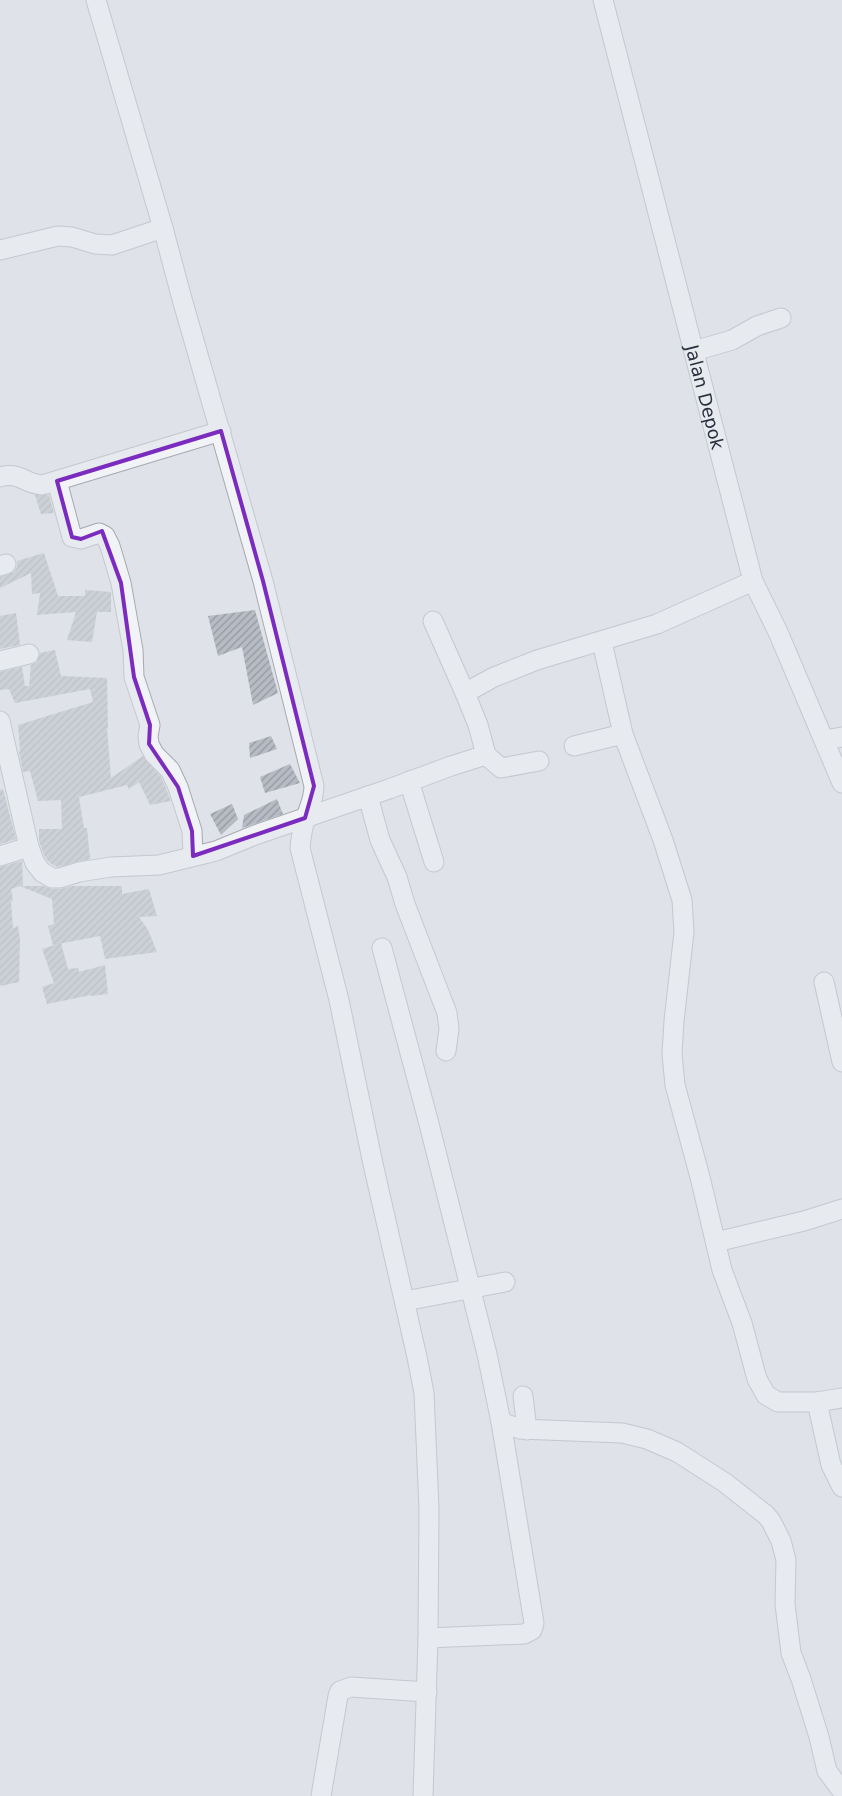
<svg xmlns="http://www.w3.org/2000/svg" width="842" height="1796" viewBox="0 0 842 1796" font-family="'DejaVu Sans',sans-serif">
<defs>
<pattern id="building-hatch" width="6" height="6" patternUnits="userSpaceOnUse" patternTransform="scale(1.25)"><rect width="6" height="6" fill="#b7bbc4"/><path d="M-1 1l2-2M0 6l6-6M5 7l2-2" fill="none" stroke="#9598a1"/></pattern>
</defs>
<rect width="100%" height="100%" fill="#dfe2e8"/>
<path fill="url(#building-hatch)" d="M35,495H49L54,513L41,514Z
M44,553L58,596H85V590L111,592V612H97L92,642L67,640L76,612L37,615L40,593L32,594L31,573L0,588V577L14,572L17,567V561Z
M255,610L278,693L253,705L242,647L218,656L208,616Z
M16,613L20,645L0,649V616Z
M55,650L61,676L107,678L108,728H107L111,778L143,756L161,777L171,801L150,805L139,782L129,789L127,785L79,797L84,828H87L90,859L58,867L50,863L45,857L39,841V829H62L61,800L38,801L30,771L23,772L19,752L20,751L18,725L93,702L90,689L15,703L9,689L0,690V672L22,667L25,686H29L31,665L37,662L40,653Z
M271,736L277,749L250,758L249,743Z
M290,764L300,783L265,793L260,777Z
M3,789L16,839L0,844V790Z
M277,799L283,814L242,828L244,815Z
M232,804L238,819L221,835L210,814Z
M22,861L23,885L21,886H43L52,889H60L72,886H122V894L149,889L157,916L139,917L148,930L157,952L105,959L100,936L53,945L48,926L54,924L52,899L20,886L11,889L13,900L11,902L13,928L18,926L20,939L19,982L0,986V867Z
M61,943L68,969L78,968L79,972L105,965L108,994L91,996V995L47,1004L42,987L54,983L42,949Z"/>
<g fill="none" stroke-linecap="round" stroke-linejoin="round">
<g stroke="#a5a9b2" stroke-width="21">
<g id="minor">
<path d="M96,0L163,228L182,299L263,581L314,786C314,799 309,808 305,820C302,829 301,838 300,848L339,1000L373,1164L417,1357L424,1393L429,1509L428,1638L423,1796"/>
<path id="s1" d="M603,0L753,581L778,632L842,783"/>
<path d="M0,250L58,236L72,237L95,244L112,245L163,228"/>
<path d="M694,351L732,340L757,326L781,318"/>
<path d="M0,477C20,471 24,484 42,485L221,431"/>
<path d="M57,481L72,537L81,539L99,533L105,536L110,546L121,583L133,650L134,677L150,725L148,736L149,744L154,754L170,770L178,787L192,831L193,856"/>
<path d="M0,566L6,564"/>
<path d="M433,621L465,693"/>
<path d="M602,642L623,734L663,840L682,900L684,932L674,1021L672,1054L675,1085L700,1177L722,1270L742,1323L757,1379L766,1395L778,1402H817L842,1398"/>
<path d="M0,661L29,654"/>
<path d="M0,721L29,847L35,863L42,872L52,878H60L79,872L111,867L159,865L216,851L255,835L389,789L451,766L486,755L478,725L465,693L494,677L537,660L657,624L753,581"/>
<path d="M824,740L842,737"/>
<path d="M574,746L623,734"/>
<path d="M486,755L501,768L539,761"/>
<path d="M409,781L434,862"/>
<path d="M368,796L380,840L397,877L405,904L447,1013L449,1029L446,1051"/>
<path d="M0,856L29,847"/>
<path d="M382,948L428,1120L487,1354L501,1422L534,1623L532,1630L524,1634L428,1638"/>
<path d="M824,982L842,1062"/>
<path d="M716,1242L804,1221L842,1209"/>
<path d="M405,1301L505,1282"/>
<path d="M523,1396L527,1430"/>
<path d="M817,1402L831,1465L842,1487"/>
<path d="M501,1422L520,1429L622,1433L647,1439L677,1452L724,1482L766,1515L771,1521L781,1541L786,1560L785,1604L791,1653L801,1679L819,1737L827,1771L842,1791"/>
<path d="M321,1796L338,1696L340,1691L351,1687L427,1692"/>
</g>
</g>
<use href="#minor" stroke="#f2f3f6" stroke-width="19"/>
</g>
<path d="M0 0H842V1796H0ZM221,431L263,581L314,786L305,818L193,856L192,831L178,787L149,744L150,725L134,677L121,583L102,531L81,539L72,537L57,481Z" fill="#dfe2e8" fill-opacity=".55" fill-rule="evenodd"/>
<path fill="none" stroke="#7b2cbf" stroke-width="4" stroke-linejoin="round" d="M221,431L263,581L314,786L305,818L193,856L192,831L178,787L149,744L150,725L134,677L121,583L102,531L81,539L72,537L57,481Z"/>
<g text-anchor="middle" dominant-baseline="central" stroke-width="4" stroke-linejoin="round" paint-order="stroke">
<g font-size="18" fill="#29303e" stroke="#eff1f6">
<text stroke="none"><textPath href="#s1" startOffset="410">Jalan Depok</textPath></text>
</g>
</g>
</svg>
